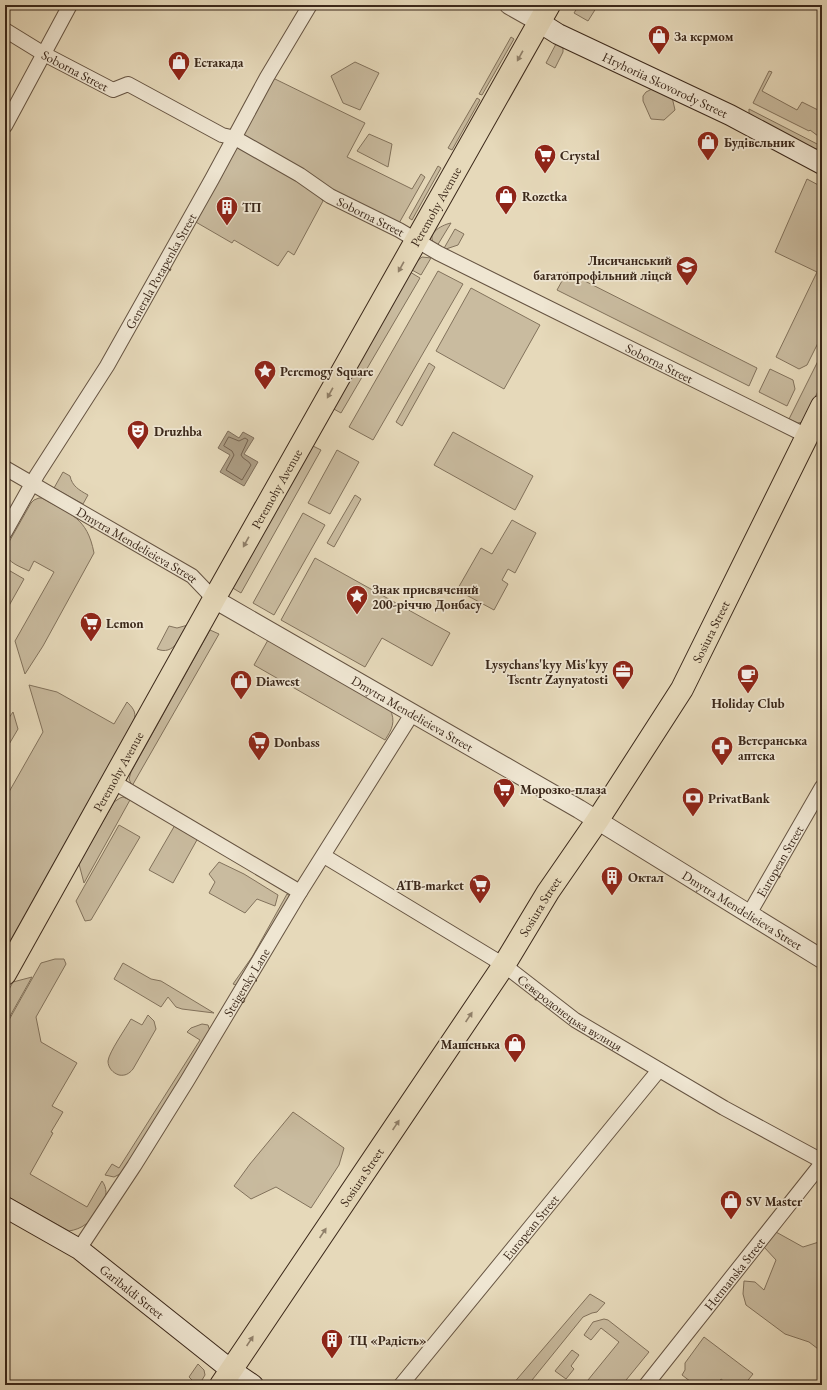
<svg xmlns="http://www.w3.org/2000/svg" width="827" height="1390" viewBox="0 0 827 1390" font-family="'EB Garamond',serif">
<rect width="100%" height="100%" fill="#e6d9ba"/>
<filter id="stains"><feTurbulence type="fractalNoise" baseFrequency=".005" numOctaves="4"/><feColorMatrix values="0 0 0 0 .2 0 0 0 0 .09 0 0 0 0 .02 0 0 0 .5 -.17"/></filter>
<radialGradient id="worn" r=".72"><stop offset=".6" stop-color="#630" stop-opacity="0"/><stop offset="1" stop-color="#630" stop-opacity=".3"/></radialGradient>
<path fill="#c9bb9f" stroke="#82725c" d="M579,5H598L588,21L574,13Z
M511,37L514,39L482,95L479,94Z
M557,42L563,46V52L555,68L546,63Z
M355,62L379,73L360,110L343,103L331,76Z
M769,71L772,72L762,91L797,110L802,102L822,112V137L819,135L818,136L810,130L809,131L753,103Z
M273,78L365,123L347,157L412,189L421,174L425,177L398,225L331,191L246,140L243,130Z
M652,89L672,97L675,110L664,120L651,119L643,101V96L646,92Z
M477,98L480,100L452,150L448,148Z
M749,109L821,146L815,150L749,114Z
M369,134L392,144L388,167L357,151Z
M237,146L312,189L323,201L294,255L288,251L278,266L234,240L232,243L194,221Z
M438,166L441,168L412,220L409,218Z
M807,179L822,187V335L807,365L799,369L776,357L817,272L775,252Z
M451,223L437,246C423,235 441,225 451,223Z
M455,229L464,234L458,245L443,250Z
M422,257L431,258L421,275L412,270L416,262Z
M438,271L463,284L373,440L349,427Z
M410,272L420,278L341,413L332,408Z
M567,272L757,368L749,386L557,290Z
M471,288L540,325L504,389L436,351Z
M822,353V383L805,418L803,422L798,423L789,419Z
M429,363L435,367L402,426L396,422Z
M770,369L793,380L795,389L787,406L759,392Z
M453,432L533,476L515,510L434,465Z
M311,445L321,450L241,593L231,587Z
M337,450L359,462L330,514L308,503Z
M63,472L70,476C72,486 79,490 88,495L83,504L54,488Z
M355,495L361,499L334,547L327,543Z
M39,498H42C71,515 87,517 94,553L43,646L25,674L15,641L54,572L34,561L29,571C19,566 5,562 5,549L31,503L34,500Z
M303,513L325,525L274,615L253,603Z
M512,520L536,533L515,573L508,569L502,580L508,584L494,610L457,590L481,548L492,554Z
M315,558L450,633L432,666L382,638L365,667L281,620Z
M5,568L24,579L6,611L5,610Z
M188,625C181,637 174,656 157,649L169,626L177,628Z
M210,630L219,634L132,786L129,779L131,772Z
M268,640L390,709C396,722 392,729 385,740L254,665Z
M29,685L57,692L114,724L127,702C132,707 137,712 134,720L5,951V799L43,732Z
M13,712L18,729L8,746C3,729 3,726 13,712Z
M123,797L130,800L84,883L79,864L114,802L120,798Z
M119,825L140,837L91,920L85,921L76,901Z
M175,825L198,838L173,883L149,870Z
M219,862L244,874L278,895L275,906L257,899L245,913L209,893L215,882L209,874Z
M287,894L290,896L237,985L233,984L252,957Z
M55,959H64L66,964L36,1017L41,1042L77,1063L52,1106L63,1112L51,1132L53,1133L30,1174L87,1207L102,1181C113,1195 99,1216 86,1224C81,1228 75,1230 69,1231L5,1195V1027L41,963Z
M123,963L151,979L161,981L214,1013L182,1009L176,1007L168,997L161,1007L114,979Z
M32,977L5,1025V997L13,982Z
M148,1015L154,1021L156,1029L133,1069C129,1074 125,1076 119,1075C113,1073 108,1068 108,1061C109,1052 126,1028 131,1019L142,1025Z
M202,1024L208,1025L210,1031L122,1173L114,1177L105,1175L112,1164L119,1168L200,1040L187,1032L191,1028Z
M293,1112L344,1148L339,1165L311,1208L276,1187L251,1199L234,1186L250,1164Z
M776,1232L803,1247L822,1241V1352L809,1342L785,1334L746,1305L743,1294L744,1281L755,1282L764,1290L776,1260L764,1247Z
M590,1294L605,1303L597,1312L592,1313L583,1317L528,1385H512Z
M604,1319L608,1320L649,1352L622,1385H591L592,1384L588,1380L619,1342L601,1328L591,1340L584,1335L593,1322Z
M704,1337L753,1374L744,1385H729L721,1379L716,1385L705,1384L695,1385L682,1375L685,1370V1363Z
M572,1350L579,1355L571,1366L574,1369L566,1379L555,1371Z
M198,1364L204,1370L205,1375L199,1385H197L189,1377Z"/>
<path fill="#ac9d84" stroke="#7f6e5a" d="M228,431L239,438L243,432L254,438L244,454L258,462L244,486L220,472L230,455L218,448Z"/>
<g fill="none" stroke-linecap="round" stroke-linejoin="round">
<path stroke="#74624f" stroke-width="1" d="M229,437L239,441L245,438L248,440L241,455C243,460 249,460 251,465L242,480L226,470L234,455L232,451L224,446Z"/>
<g stroke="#665442" stroke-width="16">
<g id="minor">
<path id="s1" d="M5,30L44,54L113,90L128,84L222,135L235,138L300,175L330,196L399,230L438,253L807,436"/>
<path d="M5,126L70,5"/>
<path id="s2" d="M5,468L192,576L214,599"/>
<path id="s3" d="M5,532L37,475L107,366L212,179L267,77L310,5"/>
<path d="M112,781L300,892"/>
<path id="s4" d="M324,856L504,965L575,1020L724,1108L822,1161"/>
<path id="s5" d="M749,914L822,787"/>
<path id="s6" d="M79,1249L134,1166L187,1081L300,892L412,714"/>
<path id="s7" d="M401,1385L659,1070"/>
<path id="s8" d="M646,1385L822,1163"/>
</g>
</g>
<g stroke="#665442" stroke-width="20">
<g id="tertiary">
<path d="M509,5L539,22"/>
<path id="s9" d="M214,599L579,809L822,959"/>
</g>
</g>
<g stroke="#3b281a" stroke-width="22">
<g id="secondary">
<path id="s10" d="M539,22L558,34L730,115L822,164"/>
<path id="s11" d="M5,1207L79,1249L231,1370L253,1385"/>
</g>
</g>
<g stroke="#3b281a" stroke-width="24">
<g id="primary">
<path id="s12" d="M5,974L214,599L549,5"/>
<path id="s13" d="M221,1385L504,965L548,892L597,821L682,689L822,406"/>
</g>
</g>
<use href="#minor" stroke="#efe6d2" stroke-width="14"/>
<use href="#tertiary" stroke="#efe6d2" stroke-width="18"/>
<use href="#secondary" stroke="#efe6d2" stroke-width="20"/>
<use href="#primary" stroke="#e6d9ba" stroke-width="22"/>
</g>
<defs><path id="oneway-solid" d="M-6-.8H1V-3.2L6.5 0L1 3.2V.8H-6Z"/></defs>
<g fill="#90806a">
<use href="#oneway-solid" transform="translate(520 56) rotate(119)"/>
<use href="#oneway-solid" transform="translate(401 267) rotate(119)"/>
<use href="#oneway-solid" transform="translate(330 393) rotate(119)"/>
<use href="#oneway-solid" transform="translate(246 542) rotate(119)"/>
<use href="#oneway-solid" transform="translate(469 1017) rotate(-56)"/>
<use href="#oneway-solid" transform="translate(396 1125) rotate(-56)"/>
<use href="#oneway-solid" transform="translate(323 1233) rotate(-56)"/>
<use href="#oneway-solid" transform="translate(250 1341) rotate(-56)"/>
</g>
<defs>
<g id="shop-pin" transform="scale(1.15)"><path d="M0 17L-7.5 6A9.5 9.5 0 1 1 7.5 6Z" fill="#8f2418" stroke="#efe6d2"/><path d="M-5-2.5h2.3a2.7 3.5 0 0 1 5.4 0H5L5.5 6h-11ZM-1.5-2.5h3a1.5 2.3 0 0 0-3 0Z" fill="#fff"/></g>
<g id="supermarket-pin" transform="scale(1.15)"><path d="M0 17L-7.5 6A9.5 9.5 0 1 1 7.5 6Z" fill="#8f2418" stroke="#efe6d2"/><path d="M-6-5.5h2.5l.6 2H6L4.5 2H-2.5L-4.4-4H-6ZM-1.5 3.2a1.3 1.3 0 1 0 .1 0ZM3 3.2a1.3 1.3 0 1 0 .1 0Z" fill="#fff"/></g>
<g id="building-pin" transform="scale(1.15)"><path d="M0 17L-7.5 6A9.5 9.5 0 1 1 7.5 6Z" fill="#8f2418" stroke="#efe6d2"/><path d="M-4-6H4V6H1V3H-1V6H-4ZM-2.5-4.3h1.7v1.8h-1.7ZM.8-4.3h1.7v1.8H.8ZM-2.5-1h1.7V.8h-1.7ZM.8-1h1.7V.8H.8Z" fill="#fff"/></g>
<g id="school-pin" transform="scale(1.15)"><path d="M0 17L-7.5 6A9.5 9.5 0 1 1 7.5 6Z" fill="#8f2418" stroke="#efe6d2"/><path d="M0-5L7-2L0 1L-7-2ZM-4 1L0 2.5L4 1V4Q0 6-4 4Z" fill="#fff"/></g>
<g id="sight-pin" transform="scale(1.15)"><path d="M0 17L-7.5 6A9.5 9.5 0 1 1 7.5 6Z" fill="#8f2418" stroke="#efe6d2"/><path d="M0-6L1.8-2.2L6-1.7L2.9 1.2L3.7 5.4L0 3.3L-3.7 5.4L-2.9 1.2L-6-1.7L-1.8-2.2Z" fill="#fff"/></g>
<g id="theatre-pin" transform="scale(1.15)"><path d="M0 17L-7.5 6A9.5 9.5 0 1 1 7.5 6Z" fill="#8f2418" stroke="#efe6d2"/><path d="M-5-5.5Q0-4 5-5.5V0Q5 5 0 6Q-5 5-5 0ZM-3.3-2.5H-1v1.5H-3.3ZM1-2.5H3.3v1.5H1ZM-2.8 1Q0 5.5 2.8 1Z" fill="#fff"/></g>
<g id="office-pin" transform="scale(1.15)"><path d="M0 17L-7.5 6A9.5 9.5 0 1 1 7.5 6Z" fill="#8f2418" stroke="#efe6d2"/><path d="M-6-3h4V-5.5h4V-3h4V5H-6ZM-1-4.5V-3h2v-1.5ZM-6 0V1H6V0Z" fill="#fff"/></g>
<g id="cafe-pin" transform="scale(1.15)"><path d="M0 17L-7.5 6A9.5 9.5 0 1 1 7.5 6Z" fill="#8f2418" stroke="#efe6d2"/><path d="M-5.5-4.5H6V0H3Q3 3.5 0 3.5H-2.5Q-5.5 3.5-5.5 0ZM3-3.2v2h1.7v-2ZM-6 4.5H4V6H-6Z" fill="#fff"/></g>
<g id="pharmacy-pin" transform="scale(1.15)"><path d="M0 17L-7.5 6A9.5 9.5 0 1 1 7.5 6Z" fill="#8f2418" stroke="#efe6d2"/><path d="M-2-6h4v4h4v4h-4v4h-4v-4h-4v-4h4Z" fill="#fff"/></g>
<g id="bank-pin" transform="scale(1.15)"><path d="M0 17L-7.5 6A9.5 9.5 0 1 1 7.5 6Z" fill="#8f2418" stroke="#efe6d2"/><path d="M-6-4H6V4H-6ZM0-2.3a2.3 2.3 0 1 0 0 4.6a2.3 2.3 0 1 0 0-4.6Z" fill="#fff"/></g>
</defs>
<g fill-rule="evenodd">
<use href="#shop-pin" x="659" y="36"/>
<use href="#shop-pin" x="179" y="62"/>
<use href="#shop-pin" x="708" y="142"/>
<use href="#supermarket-pin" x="545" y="155"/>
<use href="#shop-pin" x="506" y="196"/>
<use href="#building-pin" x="227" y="207"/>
<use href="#school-pin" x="687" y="267"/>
<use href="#sight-pin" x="265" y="371"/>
<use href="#theatre-pin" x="138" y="431"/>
<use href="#sight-pin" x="357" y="596"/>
<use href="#supermarket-pin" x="91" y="623"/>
<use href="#office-pin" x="623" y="671"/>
<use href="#cafe-pin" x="748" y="675"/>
<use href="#shop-pin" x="241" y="681"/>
<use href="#supermarket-pin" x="259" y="742"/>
<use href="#pharmacy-pin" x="722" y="747"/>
<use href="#supermarket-pin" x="504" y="789"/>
<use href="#bank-pin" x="693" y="798"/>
<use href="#building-pin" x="612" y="877"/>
<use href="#supermarket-pin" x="480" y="885"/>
<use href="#shop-pin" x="515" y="1044"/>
<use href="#shop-pin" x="731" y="1201"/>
<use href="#building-pin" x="332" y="1340"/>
</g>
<g text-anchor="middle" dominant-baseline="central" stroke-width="3.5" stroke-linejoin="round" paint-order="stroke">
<g font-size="13" font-weight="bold" fill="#3b281a" stroke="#efe6d2" text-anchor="start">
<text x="674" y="36">За кермом</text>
<text x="194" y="62">Естакада</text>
<text x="724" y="142">Будівельник</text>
<text x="560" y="155">Crystal</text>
<text x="522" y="196">Rozetka</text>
<text x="242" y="207">ТП</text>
<text x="672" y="260" text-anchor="end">Лисичанський<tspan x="672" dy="15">багатопрофільний ліцей</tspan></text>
<text x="280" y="371">Peremogy Square</text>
<text x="154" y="431">Druzhba</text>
<text x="372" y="589">Знак присвячений<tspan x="372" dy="15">200-річчю Донбасу</tspan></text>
<text x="106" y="623">Lemon</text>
<text x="608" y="664" text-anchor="end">Lysychansʹkyy Misʹkyy<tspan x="608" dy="15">Tsentr Zaynyatosti</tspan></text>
<text x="256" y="681">Diawest</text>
<text x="748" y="703" text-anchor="middle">Holiday Club</text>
<text x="738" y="740">Ветеранська<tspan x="738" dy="15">аптека</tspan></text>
<text x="274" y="742">Donbass</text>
<text x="520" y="789">Морозко-плаза</text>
<text x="708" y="798">PrivatBank</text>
<text x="628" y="877">Октал</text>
<text x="464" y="885" text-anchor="end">ATB-market</text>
<text x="500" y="1044" text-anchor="end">Машенька</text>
<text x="746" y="1201">SV Master</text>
<text x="348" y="1340">ТЦ «Радість»</text>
</g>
<g font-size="13" fill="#3b281a" stroke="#efe6d2">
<text stroke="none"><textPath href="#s1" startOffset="81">Soborna Street</textPath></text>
<text stroke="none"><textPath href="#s10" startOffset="141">Hryhoriia Skovorody Street</textPath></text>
<text stroke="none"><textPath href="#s12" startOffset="880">Peremohy Avenue</textPath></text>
<text stroke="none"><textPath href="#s1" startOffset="417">Soborna Street</textPath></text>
<text stroke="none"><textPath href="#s3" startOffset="304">Generala Potapenka Street</textPath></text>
<text stroke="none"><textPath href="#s1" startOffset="741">Soborna Street</textPath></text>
<text stroke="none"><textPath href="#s12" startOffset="556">Peremohy Avenue</textPath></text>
<text stroke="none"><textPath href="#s2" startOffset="153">Dmytra Mendelieieva Street</textPath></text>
<text stroke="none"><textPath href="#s13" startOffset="899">Sosiura Street</textPath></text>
<text stroke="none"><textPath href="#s9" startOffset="229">Dmytra Mendelieieva Street</textPath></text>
<text stroke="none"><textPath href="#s12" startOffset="232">Peremohy Avenue</textPath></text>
<text stroke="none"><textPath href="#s5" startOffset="61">European Street</textPath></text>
<text stroke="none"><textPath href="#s13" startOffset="575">Sosiura Street</textPath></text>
<text stroke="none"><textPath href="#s9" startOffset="613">Dmytra Mendelieieva Street</textPath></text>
<text stroke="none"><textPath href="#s6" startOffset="315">Steigersky Lane</textPath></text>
<text stroke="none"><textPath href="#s4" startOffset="292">Сєвєродонецька вулиця</textPath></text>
<text stroke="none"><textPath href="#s13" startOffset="251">Sosiura Street</textPath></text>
<text stroke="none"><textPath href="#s7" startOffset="204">European Street</textPath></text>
<text stroke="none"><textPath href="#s8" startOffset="142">Hetmanska Street</textPath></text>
<text stroke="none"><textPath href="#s11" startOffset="153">Garibaldi Street</textPath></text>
</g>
</g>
<rect width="827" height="1390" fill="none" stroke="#e6d9ba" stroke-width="20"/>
<rect x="6" y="6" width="815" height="1378" fill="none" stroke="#3b281a" stroke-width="2"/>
<rect x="10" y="10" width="807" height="1370" fill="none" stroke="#3b281a"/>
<rect width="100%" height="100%" filter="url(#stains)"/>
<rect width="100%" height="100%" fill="url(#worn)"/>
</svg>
